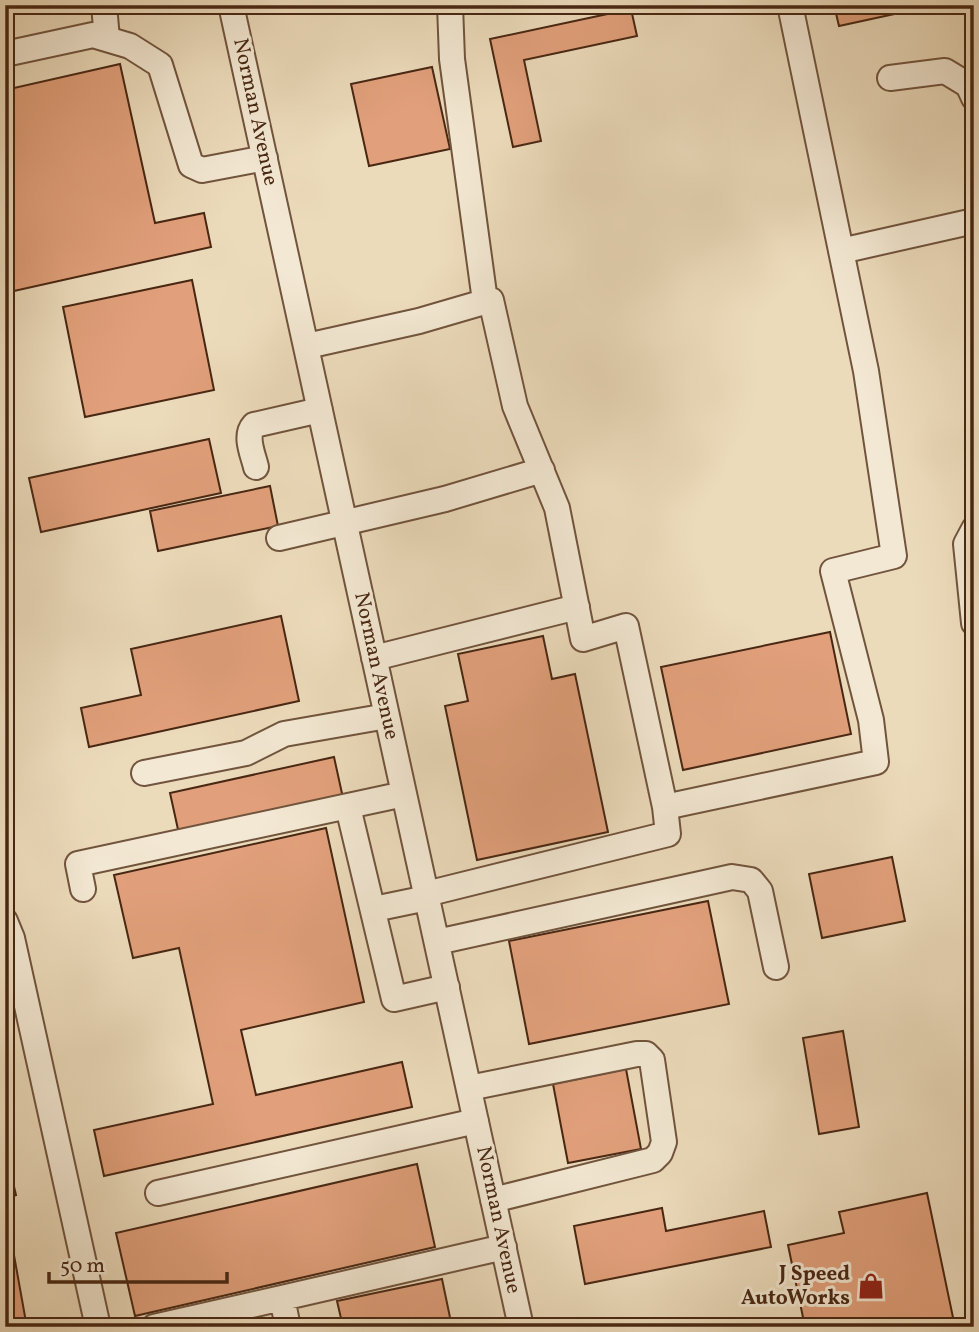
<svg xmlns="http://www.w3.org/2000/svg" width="979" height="1332" viewBox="0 0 979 1332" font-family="Vollkorn,serif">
<rect width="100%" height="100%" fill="#ecdbbb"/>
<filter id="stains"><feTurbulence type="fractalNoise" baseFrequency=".00286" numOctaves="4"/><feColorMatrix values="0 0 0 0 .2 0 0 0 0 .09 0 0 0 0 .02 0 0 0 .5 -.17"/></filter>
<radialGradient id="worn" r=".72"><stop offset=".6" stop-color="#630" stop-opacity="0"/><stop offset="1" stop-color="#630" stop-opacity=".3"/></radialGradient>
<path fill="#e1a07b" stroke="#482713" stroke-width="2" d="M834,5H936L839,26Z
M631,9L637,36L524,60L541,141L513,147L490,39Z
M120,64L155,223L204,213L211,247L5,293V90Z
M432,67L450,149L369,166L351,84Z
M192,280L214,390L85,417L63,307Z
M209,439L221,493L41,532L29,478Z
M270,486L278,526L158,551L150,511Z
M281,616L299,701L89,747L81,708L141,695L131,649Z
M830,632L851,734L683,770L661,667Z
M543,636L552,679L575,674L608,832L477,860L445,706L468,701L458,654Z
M334,757L343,798L179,834L170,793Z
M326,828L364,1002L241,1030L256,1095L402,1062L412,1107L104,1176L94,1130L213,1104L179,948L133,958L114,875Z
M892,857L905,921L822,938L809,874Z
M708,901L729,1004L529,1044L509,941Z
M843,1031L859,1127L819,1134L803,1038Z
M626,1069L641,1149L568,1163L553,1084Z
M5,1148L16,1195L5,1199Z
M417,1164L435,1247L135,1316L116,1233Z
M927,1193L955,1327H805L788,1245L844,1233L839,1212Z
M5,1205L26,1322L11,1327H5Z
M662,1208L666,1231L764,1211L771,1247L585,1284L574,1226Z
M442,1279L452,1327H343L337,1301Z"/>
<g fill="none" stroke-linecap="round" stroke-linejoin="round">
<g stroke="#71543d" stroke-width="28">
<path id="minor" d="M104,5L107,39
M231,5L521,1327
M450,5L452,59L485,301
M5,54L93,35L130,46L160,65L191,165L202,170L265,158
M890,78L945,71L968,85L974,98
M841,251L974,221
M307,346L419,321L491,300L515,406L557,508L583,639L626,626L665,807L668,834L426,894
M256,467C253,454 244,436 254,425L320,410
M974,529L966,544L974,623
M279,538L445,499L542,470
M374,658L577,607
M144,773L246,753L284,734L387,716
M348,807L394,999L447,987
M665,807L876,762L871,720L833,571L894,556L866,371L790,5
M83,889L78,864L404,794
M374,909L427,898
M5,921L12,938L98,1327
M437,942L732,877L751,880L760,891L776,967
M469,1088L637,1054H646L652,1060L664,1142L660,1153L653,1160L493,1200
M158,1193L476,1121
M282,1298L504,1247
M154,1327L282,1298L288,1327"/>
</g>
<use href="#minor" stroke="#f3e8d3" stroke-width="24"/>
</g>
<defs>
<g id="shop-bare" transform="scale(2.1)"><path d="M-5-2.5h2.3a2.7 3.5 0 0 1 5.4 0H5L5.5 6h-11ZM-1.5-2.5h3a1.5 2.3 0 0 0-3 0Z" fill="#8f2418" stroke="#f3e8d3" stroke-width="2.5" paint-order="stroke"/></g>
</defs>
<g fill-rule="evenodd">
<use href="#shop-bare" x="871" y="1286"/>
</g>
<g text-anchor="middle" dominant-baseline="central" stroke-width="6" stroke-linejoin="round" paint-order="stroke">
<g font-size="21" fill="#482713" stroke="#f3e8d3">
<text transform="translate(255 112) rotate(78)">Norman Avenue</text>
<text transform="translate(376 666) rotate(78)">Norman Avenue</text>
<text transform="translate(498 1220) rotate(78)">Norman Avenue</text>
</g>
<g font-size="21" font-weight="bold" fill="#482713" stroke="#f3e8d3" text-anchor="end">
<text x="850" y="1274">J Speed<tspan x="850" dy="24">AutoWorks</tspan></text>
</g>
</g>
<rect width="979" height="1332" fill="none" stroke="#ecdbbb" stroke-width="28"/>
<rect x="7" y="7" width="965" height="1318" fill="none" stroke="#482713" stroke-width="3.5"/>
<rect x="14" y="14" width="951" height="1304" fill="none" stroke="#482713" stroke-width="2"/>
<path d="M49 1272v10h178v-10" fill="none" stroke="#482713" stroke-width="3.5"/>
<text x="60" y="1272" font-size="21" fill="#482713" stroke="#f3e8d3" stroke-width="5" paint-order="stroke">50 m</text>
<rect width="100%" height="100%" filter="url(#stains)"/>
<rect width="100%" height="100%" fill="url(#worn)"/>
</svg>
